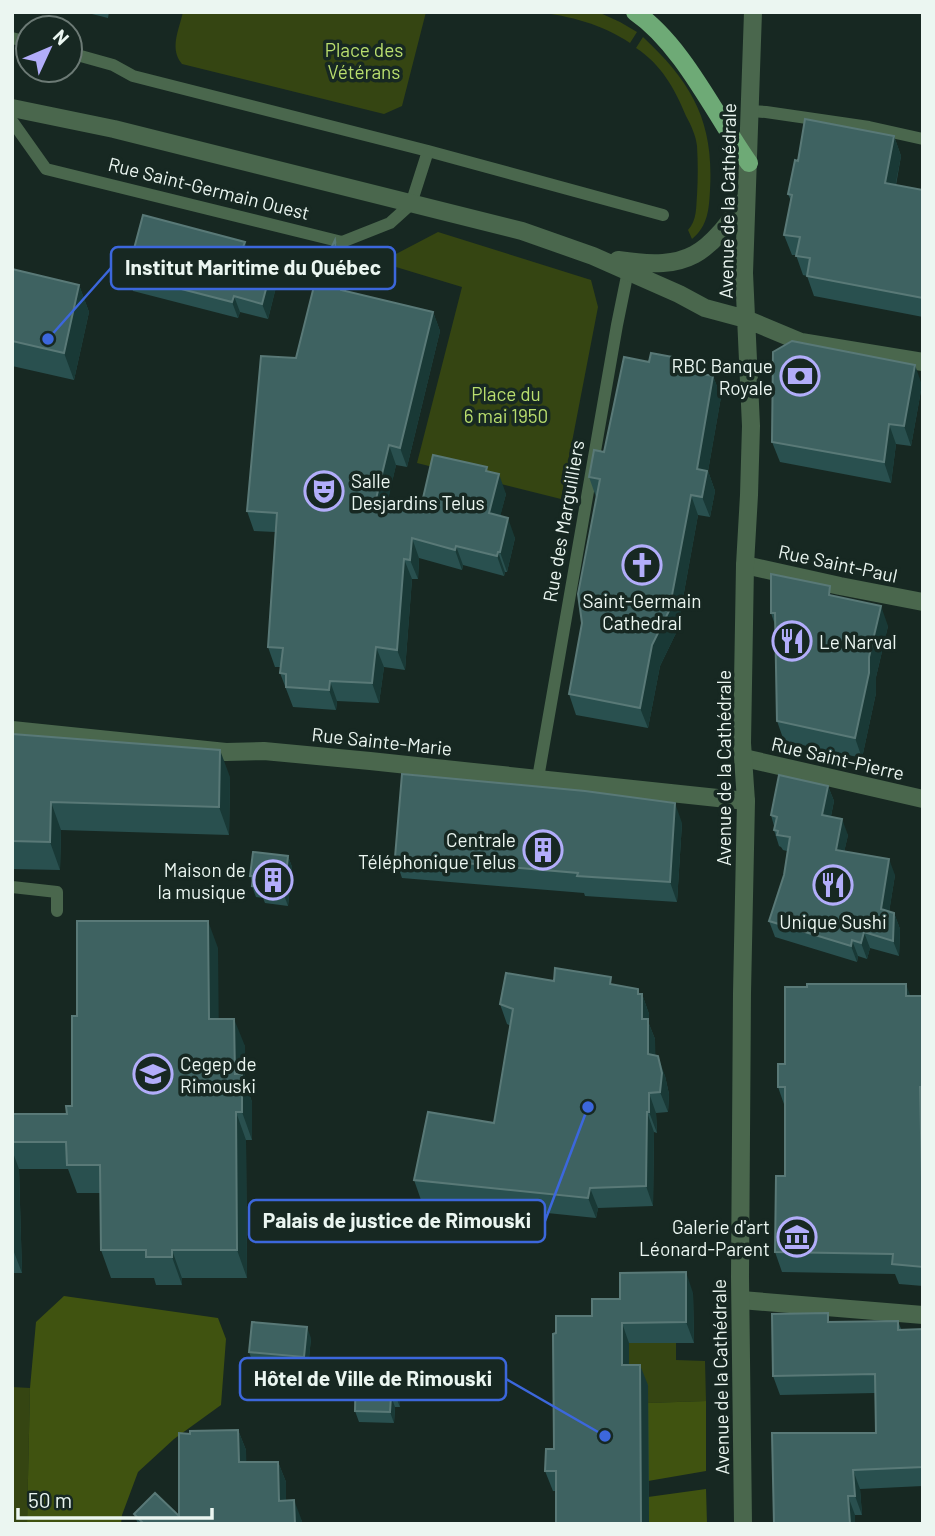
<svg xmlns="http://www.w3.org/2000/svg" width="935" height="1536" viewBox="0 0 935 1536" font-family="Barlow,sans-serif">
<rect width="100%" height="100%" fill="#172822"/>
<path fill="#354512" d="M183,12H426L402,106L384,114L182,64C169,49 179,30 183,12Z
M537,12H598L620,22L637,32L630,43C602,24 570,16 537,12Z
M643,37C692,83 714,121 710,190C709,209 708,226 692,239L688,230C697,220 696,208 697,195C698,179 698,162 697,146C696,136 691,125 686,116C675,89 661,64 636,48Z
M438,232L591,280L598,307L561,499L417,463L462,287L396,267V254Z
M629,1343H676V1360L705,1361L706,1401L648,1403L629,1385Z
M12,1387L30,1388L27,1524H12Z"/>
<path fill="#405310" d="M64,1296L218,1318L226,1339L221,1405L174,1439L138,1472L122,1515L121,1524H27L30,1388L36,1322Z
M706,1401V1471L648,1481V1403Z
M706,1489L707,1524H648V1497Z"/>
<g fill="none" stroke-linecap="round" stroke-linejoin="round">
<path stroke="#4a674d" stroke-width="12" d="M12,38L28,42
M70,53L113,65L133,76L428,151L663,215
M750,111L766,112L869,127L923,139
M12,121L46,169L342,242L390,223L411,204L428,151
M538,778L617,325L628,271
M12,887L57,892V911"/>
<path stroke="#4a674d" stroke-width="18" d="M745,565L840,586L923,602
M12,730L226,752L264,751L370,761L746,801
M744,758L923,799
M741,1300L923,1315"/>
<path stroke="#4a674d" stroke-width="18" d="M12,108L114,129L522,231L593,256L679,294L705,308L746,319L801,342L923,362
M618,260C690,271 707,255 746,198
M743,1524L740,1277L742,993L746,801L742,743L745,565L749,495L751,426L744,273L753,12"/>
<path stroke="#6eaa76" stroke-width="18" d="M635,12C683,45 715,115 749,163"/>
</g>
<path fill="#29504f" d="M84,12H109L108,18Z
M894,136L901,156L896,185L923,190V317L814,296L807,276L803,275L796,255H792L784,235L791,201L788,194L798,161Z
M248,252L279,275L268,319L240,312L238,318L133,291L127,275Z
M342,260L346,291L433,312L440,331L407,467L396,465L386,507L420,511L489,472L506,494L500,516L515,538L507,572H505L504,576L463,565L462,570L419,558L418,579H412L405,670L384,667L379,703L337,701L336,710L293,707L280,673L281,667H275L268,647L275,532L254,531L247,511L296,358Z
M12,269L79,285L89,312L74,380L12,366Z
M689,360L694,373L713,376L721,397L708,471L715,491L710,517L698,515L677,631L660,666L648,728L576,715L569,694L582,623L596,497L589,477L604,452L649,362Z
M922,385L911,446L896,444L891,483L780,462L772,442Z
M834,596L888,626L876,677V693L862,758L784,741L777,721L775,625L771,613Z
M12,734L230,777L229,835L61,830L60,870L12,869Z
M828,786L834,801L831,816L848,835L844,852L895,875L889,912L894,913L900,929L899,956L870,948L867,959L858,956L857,962L775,937L769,921L784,875L787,851L783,850L781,847L779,846L774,830V826L771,815Z
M682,823L677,902L585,896L584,893L402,878L395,857Z
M288,856L292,867L288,906L265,903L263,898L256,897L252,886V881L250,876Z
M218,948V1019L245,1046V1082L252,1102V1140H246L247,1278H182V1285H156L154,1278H111L101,1250V1193H77L68,1169H19L22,1273H12V1114H67L72,1106L77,1016Z
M554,981L614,985L642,994L649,1014V1024L655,1039V1055L665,1076L669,1094L668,1112L656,1113L657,1133L654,1132L653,1206L598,1208L596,1218L421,1200L414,1180L494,1123L511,1026L507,1024L500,1004Z
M910,996H923V1286L899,1284L895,1274L782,1272L775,1252L785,1176V1107L778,1087L785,1064Z
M693,1293L694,1343H629V1365L648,1385L649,1524H556V1491H553L545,1471L554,1449L556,1333L592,1316L620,1299Z
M898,1321L901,1329H923V1486L860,1489L862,1515H855V1524H774L876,1433L875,1393L780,1395L773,1376L831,1322Z
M311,1338L308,1368L253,1363L249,1352Z
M384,1373H396L400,1384V1407H395L394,1423L359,1422L355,1411Z
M238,1430L246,1450V1462H278L286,1482V1501L302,1521V1524H138L134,1514L179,1516L190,1434Z"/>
<path fill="#193936" d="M894,136L901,156L892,203L885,183Z
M335,240L342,260L348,309L341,290Z
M245,242L250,257L242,250Z
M274,259L279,275L268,319L262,304Z
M79,285L89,312L74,380L64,353Z
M234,296L240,312L238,318L232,302Z
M433,312L440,331L407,467L400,448Z
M689,360L696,380L687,371Z
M915,365L922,385L911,446L904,426Z
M713,376L721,397L708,471L715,491L710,517L702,497L697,469Z
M889,424L896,444L891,483L884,462Z
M389,445L396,465L385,514L386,527L376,499Z
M499,474L506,494L496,533L489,513Z
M691,495L698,515L677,631L660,666L648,728L640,708L652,645Z
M508,518L515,538L507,572L500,552Z
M412,538L419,558L418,579L410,560Z
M456,546L463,565L462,570L455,550Z
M498,552L505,572L504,576L497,556Z
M404,559L412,579L405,670L397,650Z
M881,606L888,626L876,677V693L862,758L855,738L869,657Z
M376,647L384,667L379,703L372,683Z
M330,681L337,701L336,710L329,690Z
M220,750L230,777L229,835L219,807Z
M828,786L834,801L828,830L822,815Z
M51,802L61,830L60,870L50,842Z
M675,803L682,823L677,902L670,882Z
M842,819L848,835L841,866L836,850Z
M288,856L292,867L288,906L284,895Z
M889,859L895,875L887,925L881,909Z
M894,913L900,929L899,956L893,941Z
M208,921L218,948L219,1046L209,1019Z
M864,932L870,948L867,959L861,943Z
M852,940L858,956L857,962L851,946Z
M906,984L913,1003L906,996Z
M638,989L642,1000V994L649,1014V1024L655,1039L656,1074L648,1054L642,1019Z
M234,1019L245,1046V1082L252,1102V1140L242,1112L235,1074Z
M658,1056L665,1076L669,1094L668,1112L660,1092Z
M920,1087L923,1095V1182L922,1179Z
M649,1093L656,1113L657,1133L649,1112Z
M236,1112L246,1140L247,1278L237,1250Z
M647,1112L654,1132L653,1206L646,1186Z
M12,1150L19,1169L22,1273L12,1247Z
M590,1188L598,1208L596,1218L588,1198Z
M172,1250L182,1278V1285L172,1257Z
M686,1272L693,1293L694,1343L686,1322Z
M622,1323L629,1343V1385L622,1365Z
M307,1327L311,1338L308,1368L304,1357Z
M640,1365L648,1385L649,1524H641Z
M396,1373L400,1384V1407L396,1397Z
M391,1396L395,1407L394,1423L390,1412Z
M238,1430L246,1450L247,1482L239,1462Z
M278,1462L286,1482V1521L279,1501Z
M853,1470L860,1489L862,1515L855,1496Z
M848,1496L855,1515V1524H850Z
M294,1500L302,1521V1524H295Z"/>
<path fill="#3e6261" stroke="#597977" stroke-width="2" d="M805,119L894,136L885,183L923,190V298L807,276L810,258L796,256L800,237L784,235L792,195L788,194L795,160L798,161Z
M143,215L245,242L242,250L274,259L262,304L234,296L232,302L127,275Z
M335,240L341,290L433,312L400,448L389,445L376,499L380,500L379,507L420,511L433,455L487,467L486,471L499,474L489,513L508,518L500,552H498L497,556L456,546L455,550L412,538L410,560L404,559L397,650L376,647L372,683L330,681L329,690L286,687V674L280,673L283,648L268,647L277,513L247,511L261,356L296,358L315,282Z
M12,269L79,285L64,353L12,341Z
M792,341L915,365L904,426L889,424L884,462L772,442L773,352Z
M651,353L689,360L687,371L713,376L697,469L707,471L702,497L691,495L669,611L652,645L640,708L569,694L582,623L578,594L600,479L589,477L594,450L604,452L624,357L649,362Z
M771,574L830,586L829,595L881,606L869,657V673L855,738L777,721L775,613H771Z
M12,734L220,750L219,807L51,802L50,842L12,841Z
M402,774L585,791L675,803L670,882L577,876L578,873L395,857Z
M779,775L828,786L822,815L842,819L836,850L889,859L881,909L894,913L893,941L864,932L861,943L852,940L851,946L769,921L784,875L790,837L777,835L778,831L774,830L777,817L771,815Z
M253,852L288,856L284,895L261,892L262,887L252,886L253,876H250Z
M77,921H208L209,1019H234L235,1074H242V1112H236L237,1250H172V1257H146V1250H101L100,1165H67L66,1142H12V1114H67L66,1106H72V1016H77Z
M555,968L611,977L610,984L638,989V994H642V1019H648V1054L658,1056L662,1073L660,1092L649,1093V1112H647L646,1186L590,1188L588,1198L414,1180L428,1112L494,1123L513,1009L500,1004L506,973L554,981Z
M807,984H906V996H923V1087H920L922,1179L923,1180V1267L892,1264L893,1254L775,1252L776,1176H785V1087H778V1064H785V987H807Z
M686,1272V1322L622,1323V1365H640L641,1524H556V1471H545L546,1449H554L553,1334L556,1333V1316H592V1299H620V1273Z
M828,1313V1322L898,1321V1330L923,1329V1467L853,1470L855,1496H848L850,1524H774L772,1433H876L875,1374L773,1376L772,1314Z
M252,1322L307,1327L304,1357L249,1352Z
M356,1364H381V1373H396V1397L391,1396L390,1412L355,1411Z
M238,1430L239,1462H278L279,1501L294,1500L295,1524H144L134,1514L155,1493L179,1516V1433L190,1434V1431Z"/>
<defs>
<g id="bank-ring" transform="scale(2.0125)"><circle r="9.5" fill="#172822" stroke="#b2adfa" stroke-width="1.5"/><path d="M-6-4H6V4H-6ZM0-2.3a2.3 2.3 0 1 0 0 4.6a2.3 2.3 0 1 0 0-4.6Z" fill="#b2adfa"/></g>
<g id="theatre-ring" transform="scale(2.0125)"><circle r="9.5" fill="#172822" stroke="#b2adfa" stroke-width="1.5"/><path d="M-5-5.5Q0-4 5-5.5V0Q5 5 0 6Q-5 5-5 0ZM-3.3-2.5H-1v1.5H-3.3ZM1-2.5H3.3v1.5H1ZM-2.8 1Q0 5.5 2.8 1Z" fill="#b2adfa"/></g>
<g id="church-ring" transform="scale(2.0125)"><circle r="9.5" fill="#172822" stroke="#b2adfa" stroke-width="1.5"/><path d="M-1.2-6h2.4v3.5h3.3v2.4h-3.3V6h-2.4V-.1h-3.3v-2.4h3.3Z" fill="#b2adfa"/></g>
<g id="restaurant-ring" transform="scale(2.0125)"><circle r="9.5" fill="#172822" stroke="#b2adfa" stroke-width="1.5"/><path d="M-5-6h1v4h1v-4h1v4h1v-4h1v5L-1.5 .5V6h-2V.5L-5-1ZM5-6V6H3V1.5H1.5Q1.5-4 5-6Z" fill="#b2adfa"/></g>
<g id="building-ring" transform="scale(2.0125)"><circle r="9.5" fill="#172822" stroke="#b2adfa" stroke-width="1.5"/><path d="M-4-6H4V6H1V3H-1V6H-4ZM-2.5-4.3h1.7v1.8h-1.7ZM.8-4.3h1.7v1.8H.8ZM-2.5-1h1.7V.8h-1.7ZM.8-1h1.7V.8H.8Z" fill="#b2adfa"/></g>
<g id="university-ring" transform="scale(2.0125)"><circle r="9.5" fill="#172822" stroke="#b2adfa" stroke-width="1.5"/><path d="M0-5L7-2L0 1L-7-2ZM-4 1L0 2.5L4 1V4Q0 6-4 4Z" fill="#b2adfa"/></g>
<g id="museum-ring" transform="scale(2.0125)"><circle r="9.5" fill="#172822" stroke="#b2adfa" stroke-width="1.5"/><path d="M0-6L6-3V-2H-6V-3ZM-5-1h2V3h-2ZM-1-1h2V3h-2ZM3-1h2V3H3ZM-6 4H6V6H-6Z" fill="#b2adfa"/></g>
</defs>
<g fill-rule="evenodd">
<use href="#bank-ring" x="800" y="376"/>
<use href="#theatre-ring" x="324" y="491"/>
<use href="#church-ring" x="642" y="565"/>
<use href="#restaurant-ring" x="792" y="641"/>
<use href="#building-ring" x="543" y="850"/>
<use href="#building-ring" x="273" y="880"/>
<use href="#restaurant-ring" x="833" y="885"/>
<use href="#university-ring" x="153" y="1074"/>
<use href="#museum-ring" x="797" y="1237"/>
</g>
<g text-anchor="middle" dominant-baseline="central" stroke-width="7" stroke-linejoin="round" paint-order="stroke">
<g font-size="19" fill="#b9de6e" stroke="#172822">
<text x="364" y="49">Place des<tspan x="364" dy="22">Vétérans</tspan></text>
<text x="506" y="393">Place du<tspan x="506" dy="22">6 mai 1950</tspan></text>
</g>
<g font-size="19" fill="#ebf6f1" stroke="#172822">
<text transform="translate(209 188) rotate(14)">Rue Saint-Germain Ouest</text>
<text transform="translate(727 201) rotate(-89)">Avenue de la Cathédrale</text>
<text transform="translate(563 521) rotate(-80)">Rue des Marguilliers</text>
<text transform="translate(838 563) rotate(12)">Rue Saint-Paul</text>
<text transform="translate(382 741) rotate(6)">Rue Sainte-Marie</text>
<text transform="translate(838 758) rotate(13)">Rue Saint-Pierre</text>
<text transform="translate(723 768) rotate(-90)">Avenue de la Cathédrale</text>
<text transform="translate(720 1377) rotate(-91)">Avenue de la Cathédrale</text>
</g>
<g font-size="19" fill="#ebf6f1" stroke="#172822" text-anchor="end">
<text x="773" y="365">RBC Banque<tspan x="773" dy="22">Royale</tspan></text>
<text x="351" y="480" text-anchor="start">Salle<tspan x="351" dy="22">Desjardins Telus</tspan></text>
<text x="642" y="600" text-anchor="middle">Saint-Germain<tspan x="642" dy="22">Cathedral</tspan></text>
<text x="819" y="641" text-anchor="start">Le Narval</text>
<text x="516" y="839">Centrale<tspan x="516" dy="22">Téléphonique Telus</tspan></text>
<text x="246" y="869">Maison de<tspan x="246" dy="22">la musique</tspan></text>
<text x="833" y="921" text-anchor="middle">Unique Sushi</text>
<text x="180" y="1063" text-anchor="start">Cegep de<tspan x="180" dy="22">Rimouski</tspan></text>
<text x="770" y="1226">Galerie d'art<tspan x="770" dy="22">Léonard-Parent</tspan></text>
</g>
</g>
<path fill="none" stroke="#3c67dc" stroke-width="2.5" d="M48 339L111 268M588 1107L545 1221M605 1436L506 1379"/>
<g fill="#3c67dc" stroke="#172822" stroke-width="2.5">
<circle cx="48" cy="339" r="7"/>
<circle cx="588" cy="1107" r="7"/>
<circle cx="605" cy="1436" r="7"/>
</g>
<g fill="#172822" stroke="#3c67dc" stroke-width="2.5">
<rect x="111" y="247" width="284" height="42" rx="7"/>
<rect x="249" y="1200" width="296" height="42" rx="7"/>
<rect x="240" y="1358" width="266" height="42" rx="7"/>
</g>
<g font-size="21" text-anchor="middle" font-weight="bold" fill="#ebf6f1">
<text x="253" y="275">Institut Maritime du Québec</text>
<text x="397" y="1228">Palais de justice de Rimouski</text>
<text x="373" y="1386">Hôtel de Ville de Rimouski</text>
</g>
<rect width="935" height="1536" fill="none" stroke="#ebf6f1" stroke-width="28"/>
<g transform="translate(49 49) rotate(46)"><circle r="33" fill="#172822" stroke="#6c7a75" stroke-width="2"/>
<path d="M0-5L12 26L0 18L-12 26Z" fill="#b2adfa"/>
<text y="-10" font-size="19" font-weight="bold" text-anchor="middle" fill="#ebf6f1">N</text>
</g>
<path d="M18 1508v10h194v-10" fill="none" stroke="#ebf6f1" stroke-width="3.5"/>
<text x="28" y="1508" font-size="21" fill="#ebf6f1" stroke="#172822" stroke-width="5" paint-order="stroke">50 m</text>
</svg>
